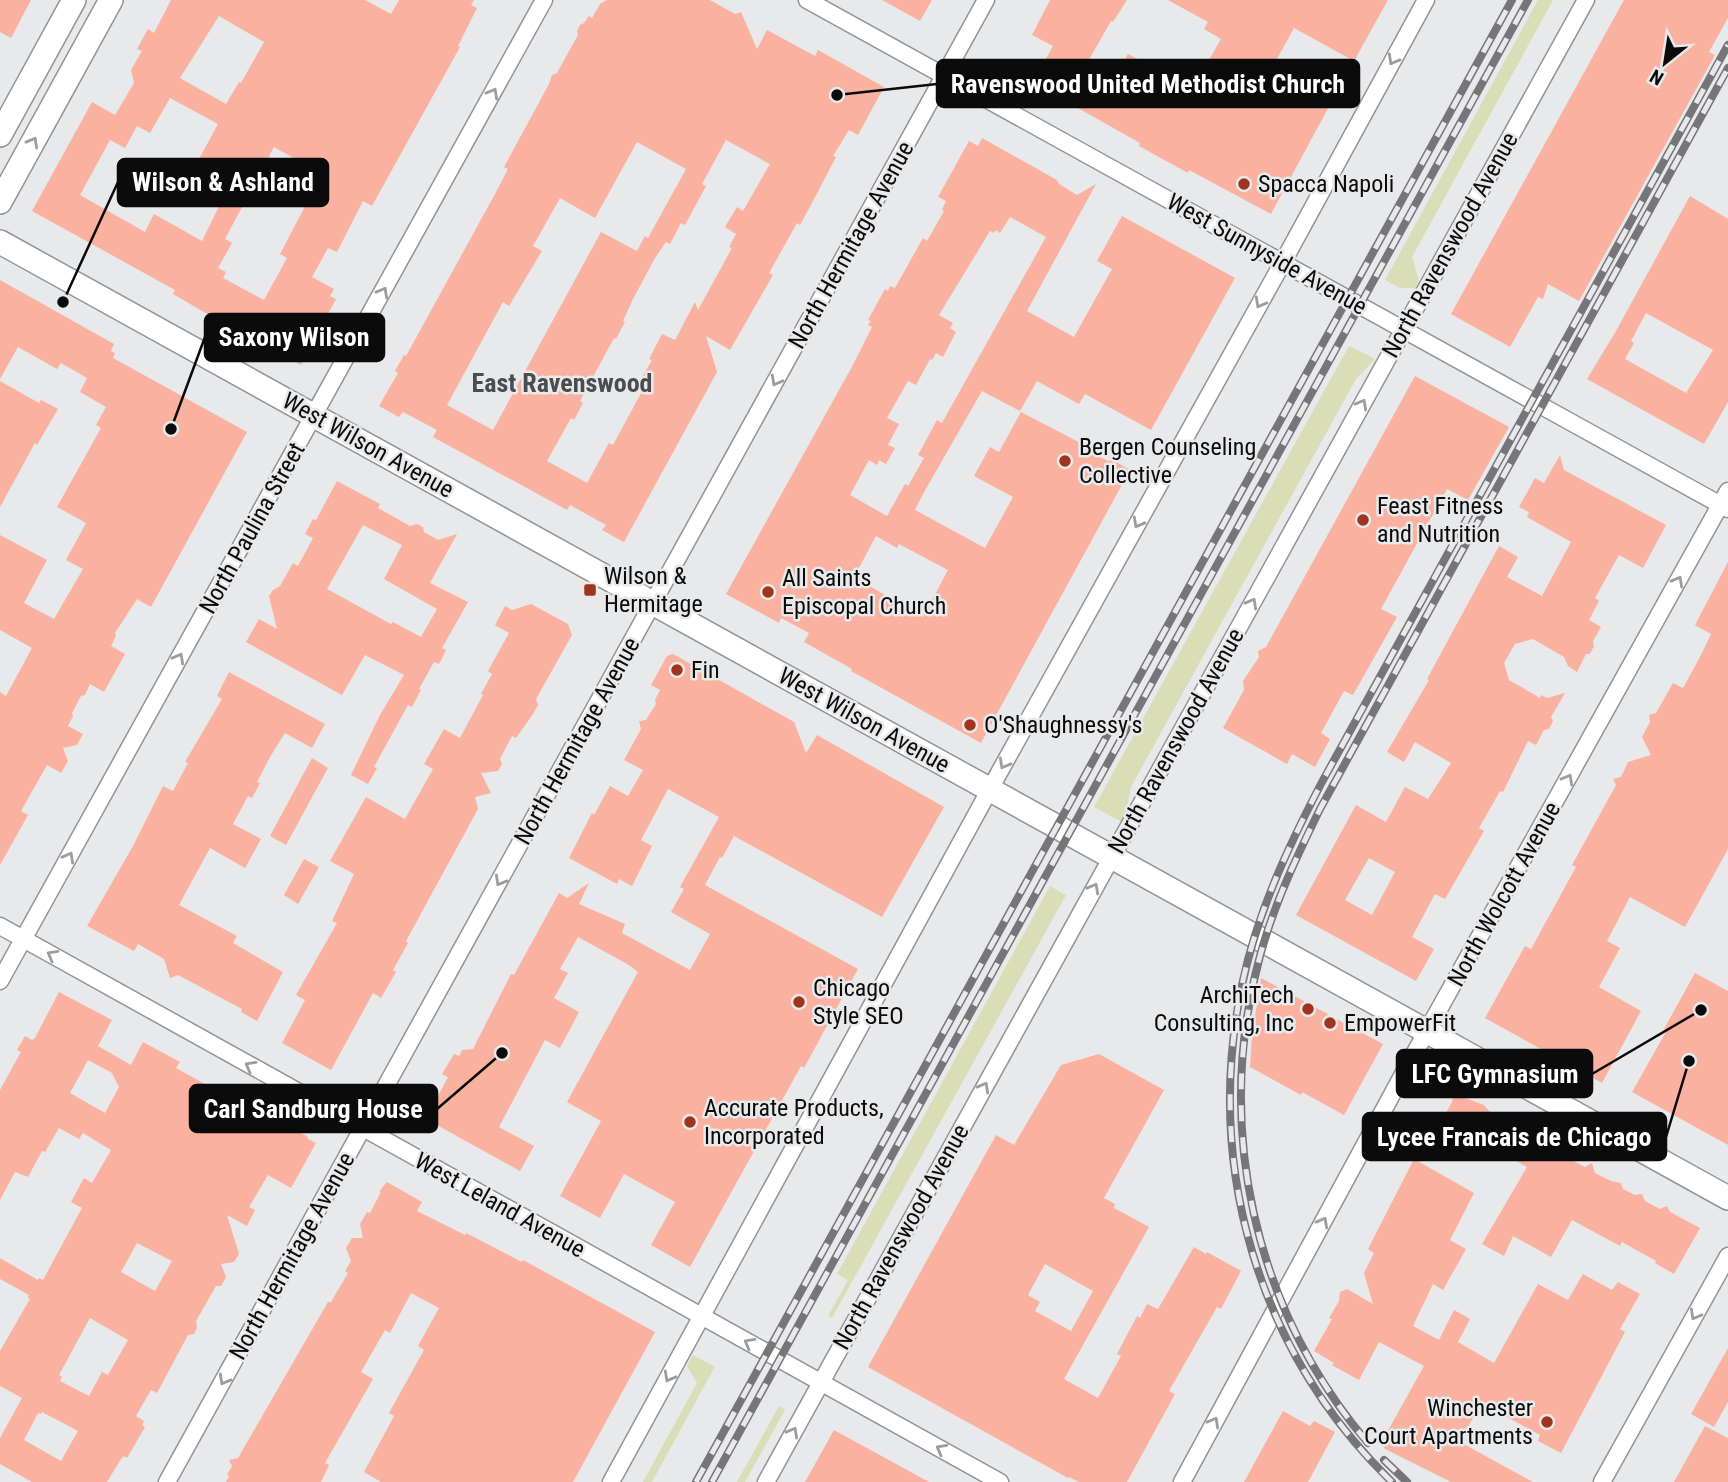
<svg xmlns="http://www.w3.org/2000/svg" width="1728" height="1482" viewBox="0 0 1728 1482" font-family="'Roboto Condensed',sans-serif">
<rect width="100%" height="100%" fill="#e8e9eb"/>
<path fill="#d9deb6" d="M1538,0H1553L1412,257L1419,281L1415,288H1400L1385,280Z
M1349,346L1375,359L1356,379L1131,787L1124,823L1094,807Z
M1050,886L1066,895L832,1318L828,1316L848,1280L837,1274Z
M693,1355L715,1367L713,1370L652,1482H643L697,1383L687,1366Z
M779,1406L785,1410L745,1482H737Z"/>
<path fill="#fab19f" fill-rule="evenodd" d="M0,0H31L11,38L0,32Z
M171,0H365L391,14L399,0H474L471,5L477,8L458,46L460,47L372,206L363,201L337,252L328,248L312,277L334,289L330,296L336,299L301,365L221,322L173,294L175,290L32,211L92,102L115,115L134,83L131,70L142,51L137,49L148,29L154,33ZM219,16L264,42L241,83L239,82L226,104L180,78ZM170,98L218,124L199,159L233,178L202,241L154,214L145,232L80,195L110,140L125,148L137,126L150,133ZM274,147L322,174L280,254L287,258L264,300L223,278L226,272L218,268L232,243L225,239Z
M607,0H710L735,14L741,12L757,49L767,30L815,56L818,50L884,87L858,135L849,130L833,156L836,157L813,201L800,225L797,223L769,273L773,275L730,350L706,336L717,372L624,542L602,530L606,525L570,505L567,510L433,437L437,430L403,412L399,417L379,406L398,373L395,371L404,355L406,356L495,194L508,169L504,167L549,84L552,75L557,73L578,35L577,31L580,25L584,23L589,16L592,18L600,4ZM726,140L770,164L743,211L737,207L725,227L736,234L729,247L732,248L698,310L695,302L675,340L662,334L649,359L652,360L641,379L647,382L613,445L609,443L587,483L547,461L571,418L574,420L583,403L580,401L614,338L616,339L625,322L623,321L633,299L655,258L666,242L670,244L681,223L685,225L706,186L702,184ZM637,142L686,169L648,238L645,236L637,251L601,232L493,430L447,405L503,302L509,306L542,251L533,246L560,198L595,218Z
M882,0H932L920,21Z
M1050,0H1127L1113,22L1111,21L1082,72L1109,87L1128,54L1175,80L1180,71L1197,81L1221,39L1204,29L1208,22L1168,0H1388L1354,61L1294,28L1272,68L1332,101L1271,214L1189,170L1188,173L1139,146L1140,143L1046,90L1049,84L1036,77L1053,46L1032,35Z
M1624,0H1728V18L1709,52L1715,55L1579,301L1548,284L1543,299L1538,297L1510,347L1451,314Z
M982,138L1057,180L1059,184L1077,195L1096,184L1027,311L1074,337L1112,269L1097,261L1122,216L1235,278L1151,430L1085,394L1079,404L1037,381L1020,411L982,391L923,494L915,510L985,548L1013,497L974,476L990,447L999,452L1021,412L1090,448L1092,453L1108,461L1113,460L1130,470L981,743L851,671L852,669L804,642L809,633L781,618L779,623L726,594L854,363L872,327L868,325L871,321L868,320L885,289L888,291L890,286L895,288L923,238L927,241L944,211L942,210L946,201L938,197L969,141L978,146ZM1010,217L1046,237L942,423L937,420L918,455L924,458L908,486L905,484L887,516L850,495L869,460L877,465L879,460L886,464L895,448L888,445L899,424L887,418L908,381L916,385L930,359L932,360L936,353L943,357L956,332L950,328L953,323L939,315L990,231L994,233L996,230L1000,233ZM876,536L897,548L899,544L948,570L923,617L854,577Z
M1690,196L1728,219V402L1704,444L1587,379L1616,331ZM1646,313L1713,350L1686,393L1625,359L1634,343L1631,341Z
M0,280L114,344L111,351L115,353L113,358L247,432L151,607L137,599L115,633L116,636L111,646L125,654L104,692L90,684L85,695L81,696L72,713L73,716L68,726L83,734L77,745L63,748L68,761L61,773L47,765L21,811L28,815L0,865V692L6,696L32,648L0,630V535L47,560L24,603L54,619L83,569L66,560L86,523L57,507L101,428L96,425L106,407L80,392L87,378L61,363L57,369L18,347L0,379Z
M1415,376L1509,427L1468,500L1447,489L1381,609L1397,617L1353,695L1344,691L1321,733L1330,739L1315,767L1292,754L1287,764L1223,728L1244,690L1243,681L1259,657L1258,651L1266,647Z
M0,381L39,403L41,400L58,409L37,445L35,443L0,507Z
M1560,455L1564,470L1666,525L1643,568L1619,555L1595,598L1599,601L1589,620L1601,627L1593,641L1594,646L1590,654H1586L1577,672L1568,666L1564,657L1533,639L1515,644L1504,663L1509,680L1540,698L1541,695L1547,698L1565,693L1551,717L1553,721L1549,729L1544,730L1536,745L1528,741L1503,792L1500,791L1479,828L1484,831L1445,899L1435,894L1412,937L1434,949L1416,981L1296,915L1356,805L1386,822L1405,787L1428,799L1451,763L1415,742L1404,762L1387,752L1429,680L1427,679L1499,546L1518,557L1507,577L1542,596L1571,542L1527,517L1529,512L1519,507L1535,478L1544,483ZM1369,858L1395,872L1372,915L1345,900Z
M337,481L380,504L378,508L410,526L417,524L423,527L424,532L438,540L457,534L430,583L468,602L442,648L446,650L439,664L434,662L419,689L421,690L412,707L408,705L374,767L377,768L368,784L351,775L380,715L404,675L365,655L342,695L246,642L259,619L277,629L269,596L273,590L280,586L293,563L298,566L313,538L305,534L313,519L316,520ZM363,525L402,545L384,579L437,609L421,637L393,622L391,624L327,589Z
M1728,562V849L1685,927L1630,897L1607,941L1620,948L1599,987L1641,1011L1602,1083L1485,1018L1525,946L1531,949L1559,898L1576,867L1572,865L1616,785L1613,779L1621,777L1628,762L1651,755L1642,737L1650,722L1649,715L1656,713L1673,683L1683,688L1701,655L1711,634L1695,625Z
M531,604L568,624L572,635L536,699L538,705L533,714L516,738L512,736L500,759L502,764L498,771L481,773L491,793L475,797L478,809L406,941L408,943L393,970L396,972L381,998L373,993L331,1070L282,1043L305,1000L296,995L337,923L332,921L354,874L330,861L366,797L405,819L433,769L424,764L444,729L460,738L483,695L481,694L492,674L488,671L509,633L495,625L505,606L512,610Z
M673,654L794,722L806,753L817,735L944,807L882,917L734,836L722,858L720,857L705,885L858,969L804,1068L801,1066L690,1267L651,1245L675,1202L624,1174L600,1218L560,1196L601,1121L567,1102L638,972L629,965L578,937L560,969L568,973L554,998L579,1012L560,1048L545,1040L499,1127L534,1146L520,1171L426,1119L448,1077L442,1074L454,1054L459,1056L462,1050L473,1049L511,974L514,975L559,893L567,898L589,883L579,904L625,924L622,933L690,970L710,934L671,912L684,889L680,887L719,817L668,789L641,840L652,846L632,886L619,879L617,884L569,858L592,813L594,815L610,786L628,796L643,770L624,760L641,729L639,721L646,720L656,704L655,700L660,690L651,685L667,656Z
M229,672L325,724L312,748L285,733L270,757L257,782L260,783L252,798L248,796L233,824L261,839L245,868L210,848L179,905L237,936L233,943L283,972L257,1021L241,1012L242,1009L178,975L170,978L164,959L138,944L134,951L87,926L133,846L163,786L173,791L188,763L185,762L222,699L217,696Z
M312,758L328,768L286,845L270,836Z
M304,859L319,867L298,904L284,895Z
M1695,973L1728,991V1145L1632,1092L1667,1030L1664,1029Z
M1261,978L1383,1044L1344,1115L1302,1092L1301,1095L1250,1067L1252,1036Z
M59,992L112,1020L98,1046L131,1065L143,1042L180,1062L176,1068L239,1103L245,1105L256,1102V1110L266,1116L271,1130L290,1128L307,1136L308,1139L316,1143L291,1188L268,1175L249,1207L255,1210L247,1226L227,1215L239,1254L234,1262L221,1264L226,1277L221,1286H216L196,1321L197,1328L194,1334L188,1335L157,1393L151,1390L136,1416L144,1421L142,1425L145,1427L127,1458L124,1456L121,1459L107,1482H32L0,1464V1438L22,1398L0,1386V1351L30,1299L28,1298L29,1295L0,1279V1258L38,1280L39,1278L43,1280L82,1208L71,1202L84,1178L92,1183L111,1150L83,1133L79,1139L59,1128L45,1152L42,1151L28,1177L15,1172L0,1200V1090L21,1052L17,1050L25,1036L32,1040L35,1038ZM88,1060L112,1073L119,1087L105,1113L70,1093ZM137,1243L172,1261L155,1291L121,1272ZM90,1318L128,1340L108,1375L102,1372L89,1396L60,1381L62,1377L59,1375ZM42,1412L78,1431L61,1461L24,1440L38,1413L41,1414Z
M1099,1054L1164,1090L1104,1198L1115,1204L1114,1208L1149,1227L1064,1379L1098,1398L1121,1356L1117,1354L1137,1316L1140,1318L1147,1304L1158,1309L1194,1247L1206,1254L1207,1252L1241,1271L1221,1309L1217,1307L1169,1391L1175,1394L1127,1482H1079L1069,1477L1068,1478L868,1367L996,1135L1014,1145L1061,1065ZM1045,1264L1093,1291L1071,1331L1035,1311L1040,1302L1028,1295Z
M1455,1083L1465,1098L1484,1105L1489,1111L1510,1122L1513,1117L1559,1143L1555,1151L1585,1167L1592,1163L1595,1173L1611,1181L1621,1183L1623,1189L1635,1195L1642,1194L1645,1201L1660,1209L1667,1206L1670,1212L1700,1228L1674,1274L1655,1263L1656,1261L1622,1242L1620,1246L1572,1220L1551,1257L1513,1236L1504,1256L1482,1244L1527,1167L1453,1125L1440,1124L1452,1102Z
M1414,1159L1474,1193L1450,1240L1466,1249L1443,1290L1433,1284L1413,1326L1439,1340L1454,1310L1470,1319L1458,1342L1494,1363L1538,1284L1568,1300L1583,1274L1612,1290L1618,1282L1640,1294L1620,1329L1625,1332L1561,1453L1538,1441L1540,1435L1481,1403L1460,1442L1533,1482H1451L1385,1449L1381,1443L1424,1366L1379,1342L1359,1380L1332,1365L1334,1363L1314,1351L1332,1319L1329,1318L1339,1301L1340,1292L1347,1289L1373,1304L1364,1273L1374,1253L1368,1249Z
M387,1182L422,1202L417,1211L465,1235L466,1233L522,1262L523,1260L655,1332L573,1482H381L364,1472L394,1416L389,1413L424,1350L418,1346L439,1308L411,1293L390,1333L385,1330L361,1372L373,1379L325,1463L329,1465L321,1482H226L229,1476L227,1475L232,1466L229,1460L238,1458L328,1302H331L348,1273L345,1271L351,1261L346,1248L352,1238H363L360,1224L367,1212L370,1213L380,1194V1190Z
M1728,1348V1402L1714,1427L1691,1414Z
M1283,1411L1310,1426L1314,1421L1335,1432L1308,1482H1244Z
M1705,1426L1728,1438V1482H1674Z
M834,1430L929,1482H805Z"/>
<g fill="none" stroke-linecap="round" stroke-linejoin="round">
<g stroke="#929395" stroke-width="19">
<path id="street" d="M807,0L1728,509
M0,926L1000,1482
M0,981L544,0
M167,1482L986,0
M611,1482L990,789L1283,262L1426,0
M766,1482L1586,0
M1182,1482L1408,1065L1728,491
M1602,1482L1728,1256"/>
</g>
<g stroke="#929395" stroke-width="26">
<path id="secondary" d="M0,135L74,0
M0,202L111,0
M0,242L1728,1198"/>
</g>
<use href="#street" stroke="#fff" stroke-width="16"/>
<use href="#secondary" stroke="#fff" stroke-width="23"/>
<g stroke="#767678" stroke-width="8">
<path id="rail" d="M1368,1443C1253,1308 1214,1126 1260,956C1274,904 1297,856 1320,809L1728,68
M1384,1460L1407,1482
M696,1482L1512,0
M712,1482L1528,0
M1392,1482C1258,1352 1204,1167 1242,985C1257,913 1288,847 1322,782L1728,45"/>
</g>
<use href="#rail" stroke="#e8e9eb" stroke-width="5" stroke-dasharray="16" stroke-linecap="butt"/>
</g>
<defs><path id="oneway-chevron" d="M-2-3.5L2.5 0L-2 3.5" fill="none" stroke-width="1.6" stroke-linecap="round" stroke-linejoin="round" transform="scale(1.75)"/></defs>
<g stroke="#9d9d9e">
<use href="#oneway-chevron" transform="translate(1393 60) rotate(119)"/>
<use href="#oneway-chevron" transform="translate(493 93) rotate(-61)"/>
<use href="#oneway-chevron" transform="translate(33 142) rotate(-61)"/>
<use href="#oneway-chevron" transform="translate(383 292) rotate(-61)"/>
<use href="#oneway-chevron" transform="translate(1260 303) rotate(119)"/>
<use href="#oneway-chevron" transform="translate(776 381) rotate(119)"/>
<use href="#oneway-chevron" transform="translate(1362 404) rotate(-61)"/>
<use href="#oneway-chevron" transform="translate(1138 523) rotate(119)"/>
<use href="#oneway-chevron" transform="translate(1678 581) rotate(-61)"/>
<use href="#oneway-chevron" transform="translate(1252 603) rotate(-61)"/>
<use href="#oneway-chevron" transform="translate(179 658) rotate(-61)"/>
<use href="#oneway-chevron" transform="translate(1004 764) rotate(119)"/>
<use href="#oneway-chevron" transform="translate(1568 779) rotate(-61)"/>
<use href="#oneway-chevron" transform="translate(69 857) rotate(-61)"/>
<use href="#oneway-chevron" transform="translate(500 881) rotate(119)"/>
<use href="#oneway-chevron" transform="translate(1094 888) rotate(-61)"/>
<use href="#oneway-chevron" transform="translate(52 955) rotate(-151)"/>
<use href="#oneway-chevron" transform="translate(250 1066) rotate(-151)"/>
<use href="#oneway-chevron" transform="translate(984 1087) rotate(-61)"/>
<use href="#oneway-chevron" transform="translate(1323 1222) rotate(-61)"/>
<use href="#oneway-chevron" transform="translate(1695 1315) rotate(119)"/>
<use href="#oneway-chevron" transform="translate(749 1343) rotate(-151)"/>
<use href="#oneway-chevron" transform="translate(669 1377) rotate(119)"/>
<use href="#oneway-chevron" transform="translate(224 1380) rotate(119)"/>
<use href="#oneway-chevron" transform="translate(1214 1422) rotate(-61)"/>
<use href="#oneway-chevron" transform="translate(793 1432) rotate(-61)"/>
<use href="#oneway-chevron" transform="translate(941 1449) rotate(-151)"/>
</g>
<g fill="#9e351c" stroke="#e8e9eb" stroke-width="2.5">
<circle cx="1244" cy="184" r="7"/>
<circle cx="1065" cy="461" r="7"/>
<circle cx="1363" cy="520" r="7"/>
<rect x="583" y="583" width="14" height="14" rx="3.5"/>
<circle cx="768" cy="592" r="7"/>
<circle cx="677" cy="670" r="7"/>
<circle cx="970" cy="725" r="7"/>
<circle cx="799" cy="1002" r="7"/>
<circle cx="1308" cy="1009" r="7"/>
<circle cx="1330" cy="1023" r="7"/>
<circle cx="690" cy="1122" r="7"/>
<circle cx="1547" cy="1422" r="7"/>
</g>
<g text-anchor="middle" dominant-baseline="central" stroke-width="5" stroke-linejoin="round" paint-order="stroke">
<g font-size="24" fill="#0b0b0c" stroke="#e8e9eb" text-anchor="start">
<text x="1258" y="184">Spacca Napoli</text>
<text x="1079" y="447">Bergen Counseling<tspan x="1079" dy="28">Collective</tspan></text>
<text x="1377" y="506">Feast Fitness<tspan x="1377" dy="28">and Nutrition</tspan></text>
<text x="604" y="576">Wilson &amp;<tspan x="604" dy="28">Hermitage</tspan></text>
<text x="782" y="578">All Saints<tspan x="782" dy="28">Episcopal Church</tspan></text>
<text x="691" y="670">Fin</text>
<text x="984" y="725">O'Shaughnessy's</text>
<text x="813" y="988">Chicago<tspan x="813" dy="28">Style SEO</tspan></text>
<text x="1294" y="995" text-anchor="end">ArchiTech<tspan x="1294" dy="28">Consulting, Inc</tspan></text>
<text x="1344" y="1023">EmpowerFit</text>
<text x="704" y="1108">Accurate Products,<tspan x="704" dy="28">Incorporated</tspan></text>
<text x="1533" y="1408" text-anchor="end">Winchester<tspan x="1533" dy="28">Court Apartments</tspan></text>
</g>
<g font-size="24" fill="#0b0b0c" stroke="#e8e9eb">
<text transform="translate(851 245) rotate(-61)">North Hermitage Avenue</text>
<text transform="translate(1450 245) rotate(-61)">North Ravenswood Avenue</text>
<text transform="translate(1267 254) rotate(29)">West Sunnyside Avenue</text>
<text transform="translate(368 445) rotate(29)">West Wilson Avenue</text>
<text transform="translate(252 528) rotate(-61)">North Paulina Street</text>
<text transform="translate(864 720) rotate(29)">West Wilson Avenue</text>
<text transform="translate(577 741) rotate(-61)">North Hermitage Avenue</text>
<text transform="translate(1176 741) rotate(-61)">North Ravenswood Avenue</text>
<text transform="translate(1504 894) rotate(-61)">North Wolcott Avenue</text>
<text transform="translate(500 1205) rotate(29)">West Leland Avenue</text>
<text transform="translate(901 1237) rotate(-61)">North Ravenswood Avenue</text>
<text transform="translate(292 1256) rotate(-61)">North Hermitage Avenue</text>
</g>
<g font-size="26" font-weight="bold" fill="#4b4c4e" stroke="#e8e9eb">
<text x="562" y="383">East Ravenswood</text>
</g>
</g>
<path fill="none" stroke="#0b0b0c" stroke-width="2.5" d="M837 95L937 84M63 302L118 182M171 429L205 337M1701 1010L1592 1074M502 1053L437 1109M1689 1061L1666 1137"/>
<g fill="#0b0b0c" stroke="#e8e9eb" stroke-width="2.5">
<circle cx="837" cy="95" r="7"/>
<circle cx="63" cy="302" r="7"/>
<circle cx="171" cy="429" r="7"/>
<circle cx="1701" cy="1010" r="7"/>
<circle cx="502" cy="1053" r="7"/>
<circle cx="1689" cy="1061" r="7"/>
</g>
<g fill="#0b0b0c" stroke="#0b0b0c" stroke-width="2.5">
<rect x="937" y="60" width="422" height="47" rx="7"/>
<rect x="118" y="159" width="210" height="47" rx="7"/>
<rect x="205" y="314" width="179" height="47" rx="7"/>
<rect x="1397" y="1050" width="195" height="47" rx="7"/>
<rect x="190" y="1085" width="247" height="47" rx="7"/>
<rect x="1363" y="1113" width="303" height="47" rx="7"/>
</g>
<g font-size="26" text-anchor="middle" font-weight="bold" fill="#fff">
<text x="1148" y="93">Ravenswood United Methodist Church</text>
<text x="223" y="191">Wilson &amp; Ashland</text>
<text x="294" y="346">Saxony Wilson</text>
<text x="1495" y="1083">LFC Gymnasium</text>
<text x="313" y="1118">Carl Sandburg House</text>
<text x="1514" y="1146">Lycee Francais de Chicago</text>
</g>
<g transform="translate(1665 63) rotate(210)" stroke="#e8e9eb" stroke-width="5" paint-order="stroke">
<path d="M0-5L12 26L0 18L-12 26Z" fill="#0b0b0c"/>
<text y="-10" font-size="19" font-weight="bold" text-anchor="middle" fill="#0b0b0c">N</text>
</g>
</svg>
